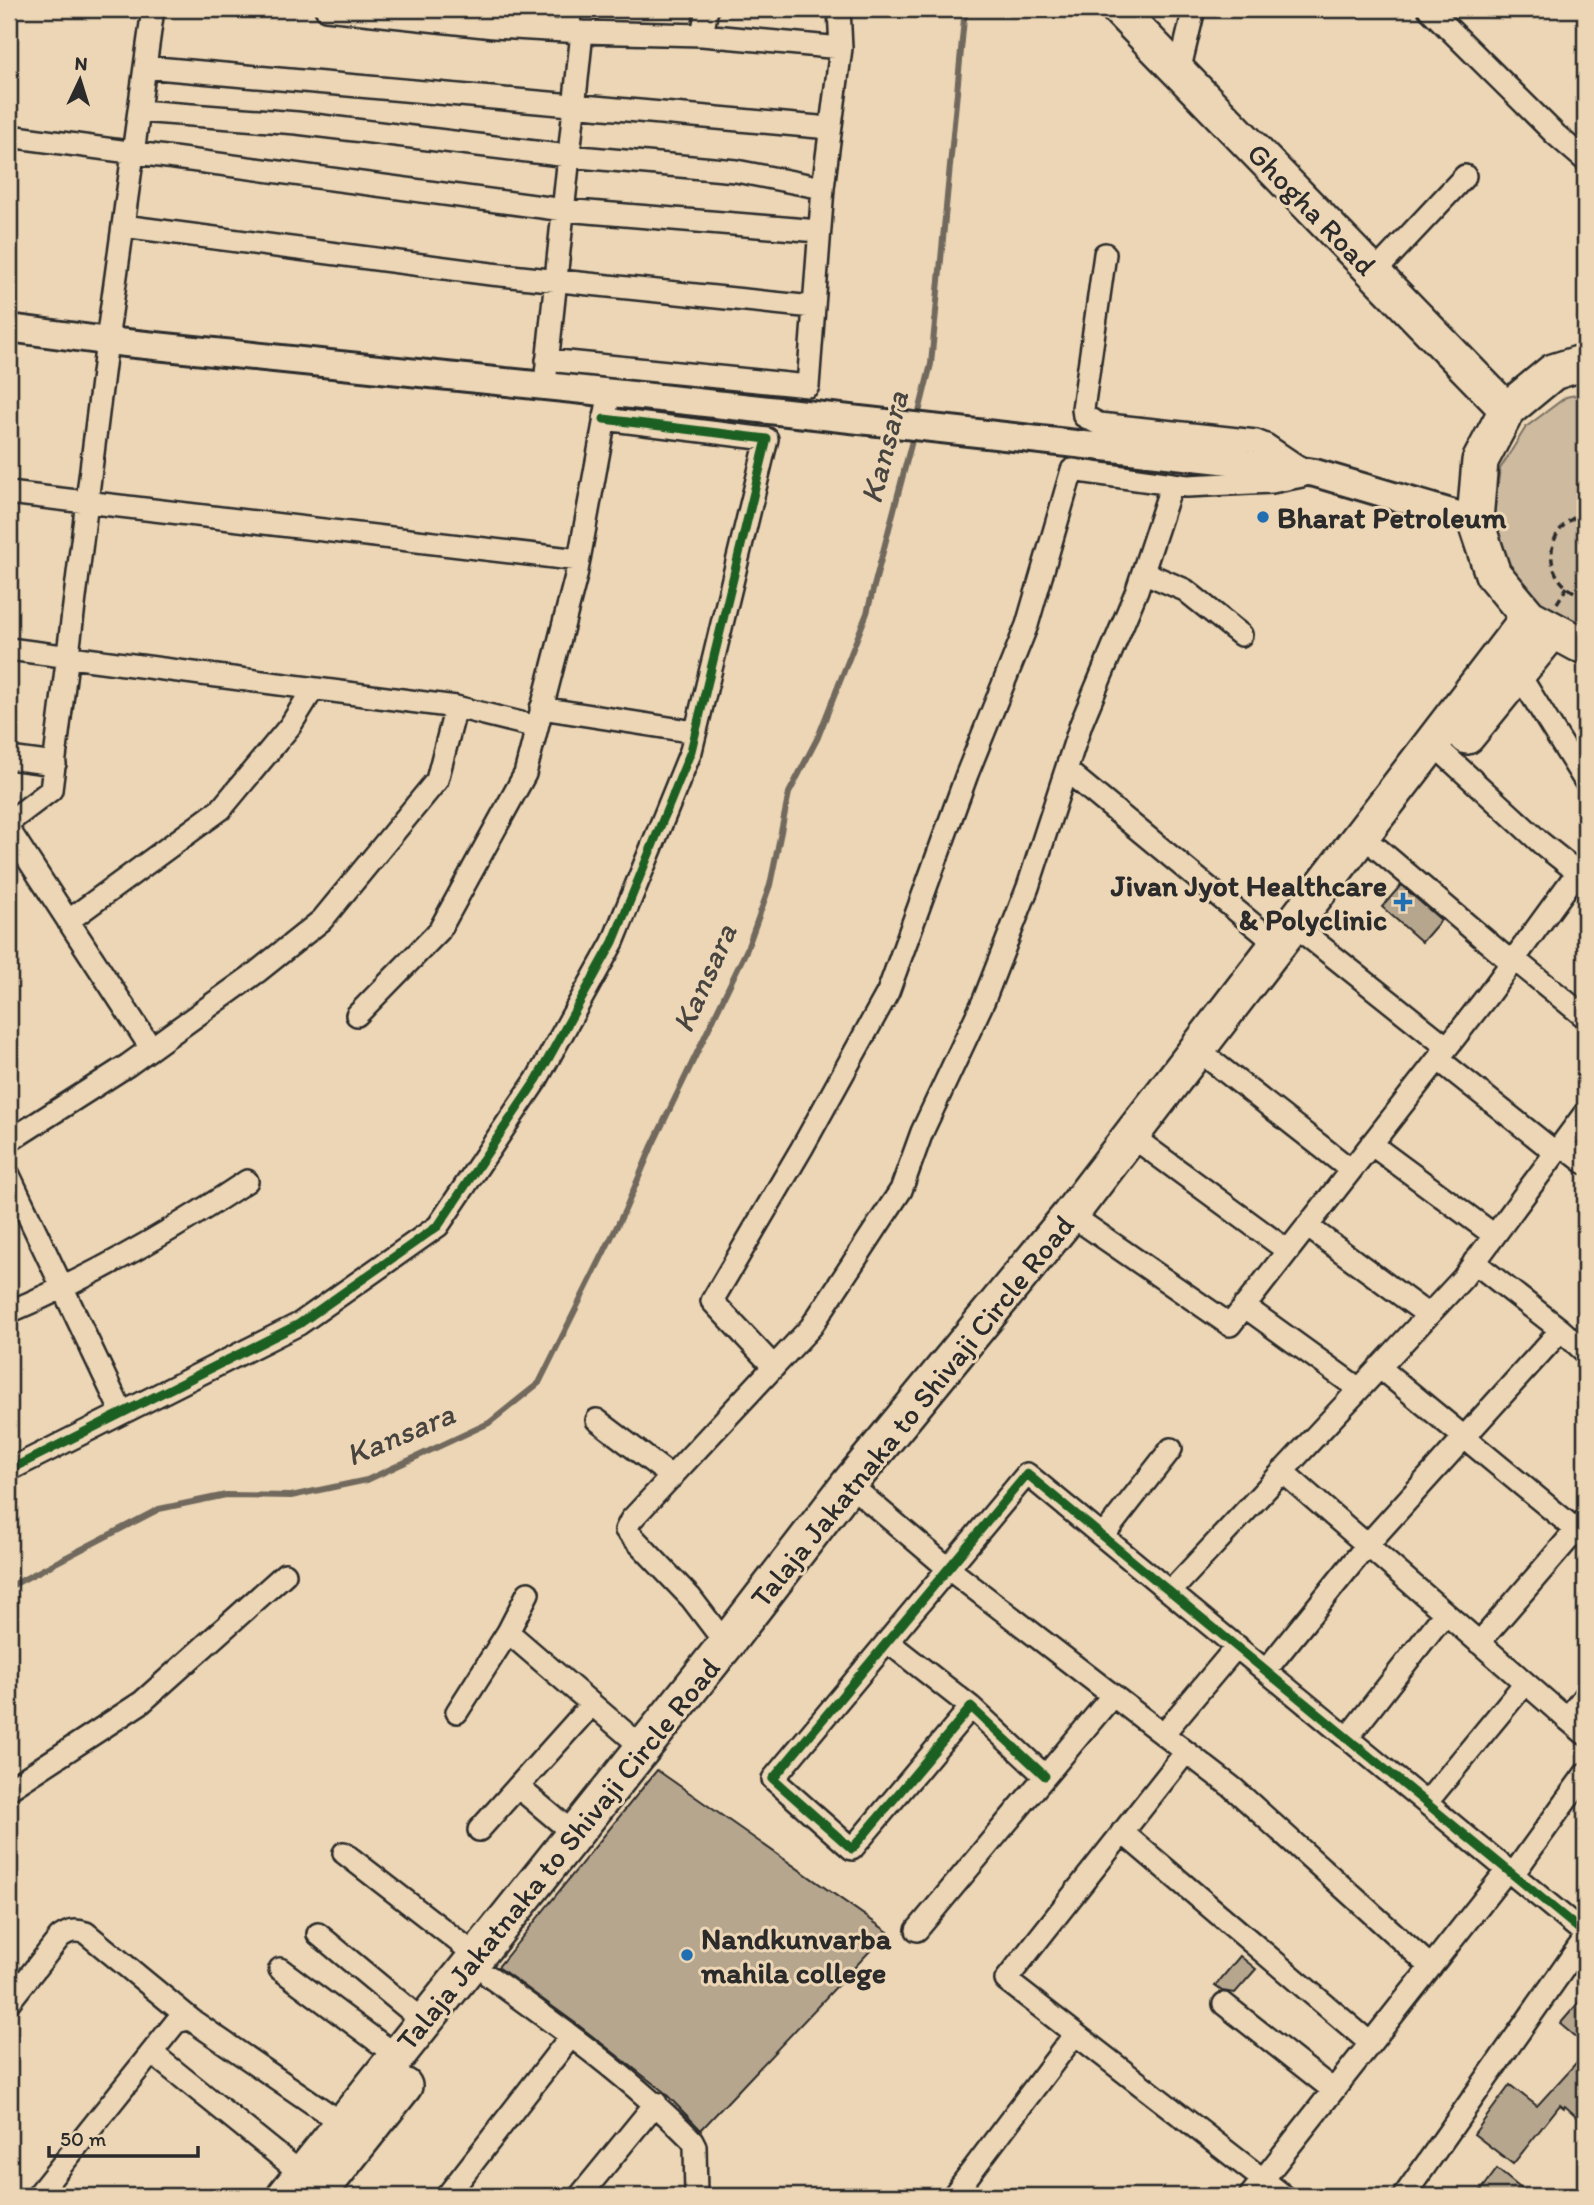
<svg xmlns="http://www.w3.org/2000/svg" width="1594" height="2205" viewBox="0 0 1594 2205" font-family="Itim,sans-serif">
<rect width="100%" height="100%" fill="#ecd6b5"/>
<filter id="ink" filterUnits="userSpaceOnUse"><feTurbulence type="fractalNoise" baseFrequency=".0143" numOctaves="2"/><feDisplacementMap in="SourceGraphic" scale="14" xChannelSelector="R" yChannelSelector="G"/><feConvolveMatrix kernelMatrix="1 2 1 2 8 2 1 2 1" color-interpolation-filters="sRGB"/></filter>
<g filter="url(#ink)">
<path fill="#cdba9f" stroke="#7c7265" stroke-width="2" d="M1585,393V633L1534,607L1505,566L1493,518L1500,469L1526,427L1566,397Z"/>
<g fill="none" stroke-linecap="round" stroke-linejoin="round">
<path stroke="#71695d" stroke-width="6" d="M917,420L931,364L964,19L968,9
M9,1587L159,1509L226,1495L291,1496L367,1480L489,1423L539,1383L625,1210L652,1146L747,949L770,885L789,793L818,737L867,613L914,433"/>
</g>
<path fill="#b6a68e" stroke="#2b2b2b" stroke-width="2" d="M1401,885L1441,920L1422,942L1382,907Z
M657,1770L888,1932L701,2130L664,2092L578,2025L498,1967Z
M1240,1956L1256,1969L1235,1993L1222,1991L1215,1986Z
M1585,1995V2045L1560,2024Z
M1585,2053V2124L1565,2106L1564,2108L1560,2105L1513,2164L1474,2134L1510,2085L1537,2106Z
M1497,2169L1530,2196H1477Z"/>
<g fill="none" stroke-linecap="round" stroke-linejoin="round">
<g stroke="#2b2b2b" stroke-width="26">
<path id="minor" d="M326,9L494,27L582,32L546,374
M568,9L571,32
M839,9L841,48
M1429,9L1556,135L1585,160
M702,35L707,9
M145,67L830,128
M1179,72L1194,9
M139,111L297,123L568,156L736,171L823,188
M9,136L564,210L819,231
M123,226L491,274L813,307
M1105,254L1083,409L1084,416L1099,424L1256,441L1266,445L1303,470
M1374,273L1465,176
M547,360L808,386L823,188L841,48L702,35L582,32
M9,493L579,560
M1143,572L1185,590L1241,635
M9,649L456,707L537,727
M1518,673L1585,781
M541,708L695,732
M1432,743L1541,843L1585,878
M9,758L55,764
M1066,770L1278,945
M9,822L51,790L107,341L153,9
M9,830L151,1048
M1378,849L1511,962
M68,921L221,809L290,726L313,689
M1309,937L1447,1047
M1514,959L1585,1017
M357,1015L439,931L525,774L576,576L607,407
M1438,1059L1556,1153
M1212,1061L1351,1170
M9,1141L128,1065L257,972L322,920L437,780L456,707
M1371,1144L1494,1235
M1562,1145L1585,1163
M1145,1146L1288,1251
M9,1175L122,1413
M1084,1224L1230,1325L1488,995L1585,862
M1307,1226L1428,1315
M1474,1262L1561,1330
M1244,1306L1359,1389
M9,1312C92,1277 172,1231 247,1181
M774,1367L712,1301L802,1148L888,992L967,774L1027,625L1072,470L1187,486L1272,482L1302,476
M1379,1367L1585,1537
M597,1420L672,1477
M9,1470L299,1324L438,1226L537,1079L613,942L691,751L767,439L604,419
M1282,1471L1567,1719L1585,1695
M849,1484L949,1569L1233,1788L1431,1967
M1103,1536L1171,1449
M1171,1591L1463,1278L1585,1113
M508,1632L643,1748
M888,1642L971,1707
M1479,1643L1585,1520
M726,1644L691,1598L626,1530L631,1520L811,1327L901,1190L922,1132L984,1000L1028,887L1081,724L1137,590L1172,484
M1266,1670L1367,1545L1561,1330L1585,1352
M457,1712L508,1632L528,1593
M1567,1719L1585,1734
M1163,1734L1237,1646
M1348,1737L1445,1613
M1186,1752L1006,1980L1284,2196
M1045,1776L971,1707L852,1849L773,1779L1027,1474L1585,1934
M518,1787L574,1834
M9,1789L142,1702L285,1574
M1427,1802L1525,1683
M479,1830L592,1704
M1122,1832L1370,2043
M344,1853L477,1956
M1514,1873L1585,1774
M917,1930L1113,1695
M318,1934L424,2022
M280,1969L397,2056
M490,1977C561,2028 631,2078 692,2140L695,2146L696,2196
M9,2002L60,1937C69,1931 75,1929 86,1933L193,2021
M1224,2004L1333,2090
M152,2053L302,2174
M37,2196L176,2022L187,2019L193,2021L343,2124
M447,2196L571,2036
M580,2196L656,2103
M953,2196L1075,2034
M1250,2196L1508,1869
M1404,2196L1585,1938"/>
</g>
<g stroke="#2b2b2b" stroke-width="32">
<path id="tertiary" d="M9,328L107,341L642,396L1239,462L1315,473L1475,520"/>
</g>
<g stroke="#2b2b2b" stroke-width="38">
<path id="primary" d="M1118,9L1507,410"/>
</g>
<g stroke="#2b2b2b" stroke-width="40">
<path id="trunk" d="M1585,362L1553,372L1507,410L1480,461L1475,520L1493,574L1529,617L1579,644H1585
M1467,736L1553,630
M285,2196L726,1644L849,1484L1070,1215L1529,617
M317,2196L404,2086"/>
</g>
<path stroke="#2b2b2b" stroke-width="3.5" stroke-dasharray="7 5" stroke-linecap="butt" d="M1585,513C1541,526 1540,584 1585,596
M1557,603L1567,587"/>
<use href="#minor" stroke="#ecd6b5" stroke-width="21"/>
<use href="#tertiary" stroke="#ecd6b5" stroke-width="26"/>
<use href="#primary" stroke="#ecd6b5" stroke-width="33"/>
<use href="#trunk" stroke="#ecd6b5" stroke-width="35"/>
<g stroke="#ecd6b5" stroke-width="13">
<path id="cycleway" d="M9,1470L299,1324L438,1226L537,1079L613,942L691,751L767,439L604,419
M1045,1776L971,1707L852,1849L773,1779L1027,1474L1585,1934"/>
</g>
<use href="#cycleway" stroke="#1b5e20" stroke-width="9"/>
</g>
</g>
<g fill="#1f6fb2" stroke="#ecd6b5" stroke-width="2.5">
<circle cx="1263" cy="517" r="7"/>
<path d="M1399.5 891.5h7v7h7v7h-7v7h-7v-7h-7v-7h7z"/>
<circle cx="687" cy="1955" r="7"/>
</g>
<g text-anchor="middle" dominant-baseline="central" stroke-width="6" stroke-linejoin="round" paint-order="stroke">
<g font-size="30" fill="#2b2b2b" stroke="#ecd6b5">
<text transform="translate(1312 209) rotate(46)">Ghogha Road</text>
<text transform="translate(912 1411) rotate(-51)">Talaja Jakatnaka to Shivaji Circle Road</text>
<text transform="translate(558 1854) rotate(-51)">Talaja Jakatnaka to Shivaji Circle Road</text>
</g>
<g font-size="30" font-weight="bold" fill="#2b2b2b" stroke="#ecd6b5" text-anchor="start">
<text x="1277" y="517">Bharat Petroleum</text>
<text x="1387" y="885" text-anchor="end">Jivan Jyot Healthcare<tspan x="1387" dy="34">&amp; Polyclinic</tspan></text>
<text x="701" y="1938">Nandkunvarba<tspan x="701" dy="34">mahila college</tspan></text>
</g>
<g font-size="32" font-style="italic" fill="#484540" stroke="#ecd6b5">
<text transform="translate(884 447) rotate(-76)">Kansara</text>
<text transform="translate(704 978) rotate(-66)">Kansara</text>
<text transform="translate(400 1434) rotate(-23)">Kansara</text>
</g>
</g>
<rect width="1594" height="2205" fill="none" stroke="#ecd6b5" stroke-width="35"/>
<rect x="18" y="18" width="1559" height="2170" fill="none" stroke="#2b2b2b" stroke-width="2.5" filter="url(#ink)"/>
<g transform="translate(80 80) rotate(4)" stroke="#ecd6b5" stroke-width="5" paint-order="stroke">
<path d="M0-5L12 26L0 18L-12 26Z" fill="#2b2b2b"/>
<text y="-10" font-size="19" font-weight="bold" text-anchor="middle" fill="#2b2b2b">N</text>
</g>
<path d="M49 2146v10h149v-10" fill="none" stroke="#2b2b2b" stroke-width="3.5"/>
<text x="60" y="2146" font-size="21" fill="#2b2b2b" stroke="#ecd6b5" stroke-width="5" paint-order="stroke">50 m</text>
</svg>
